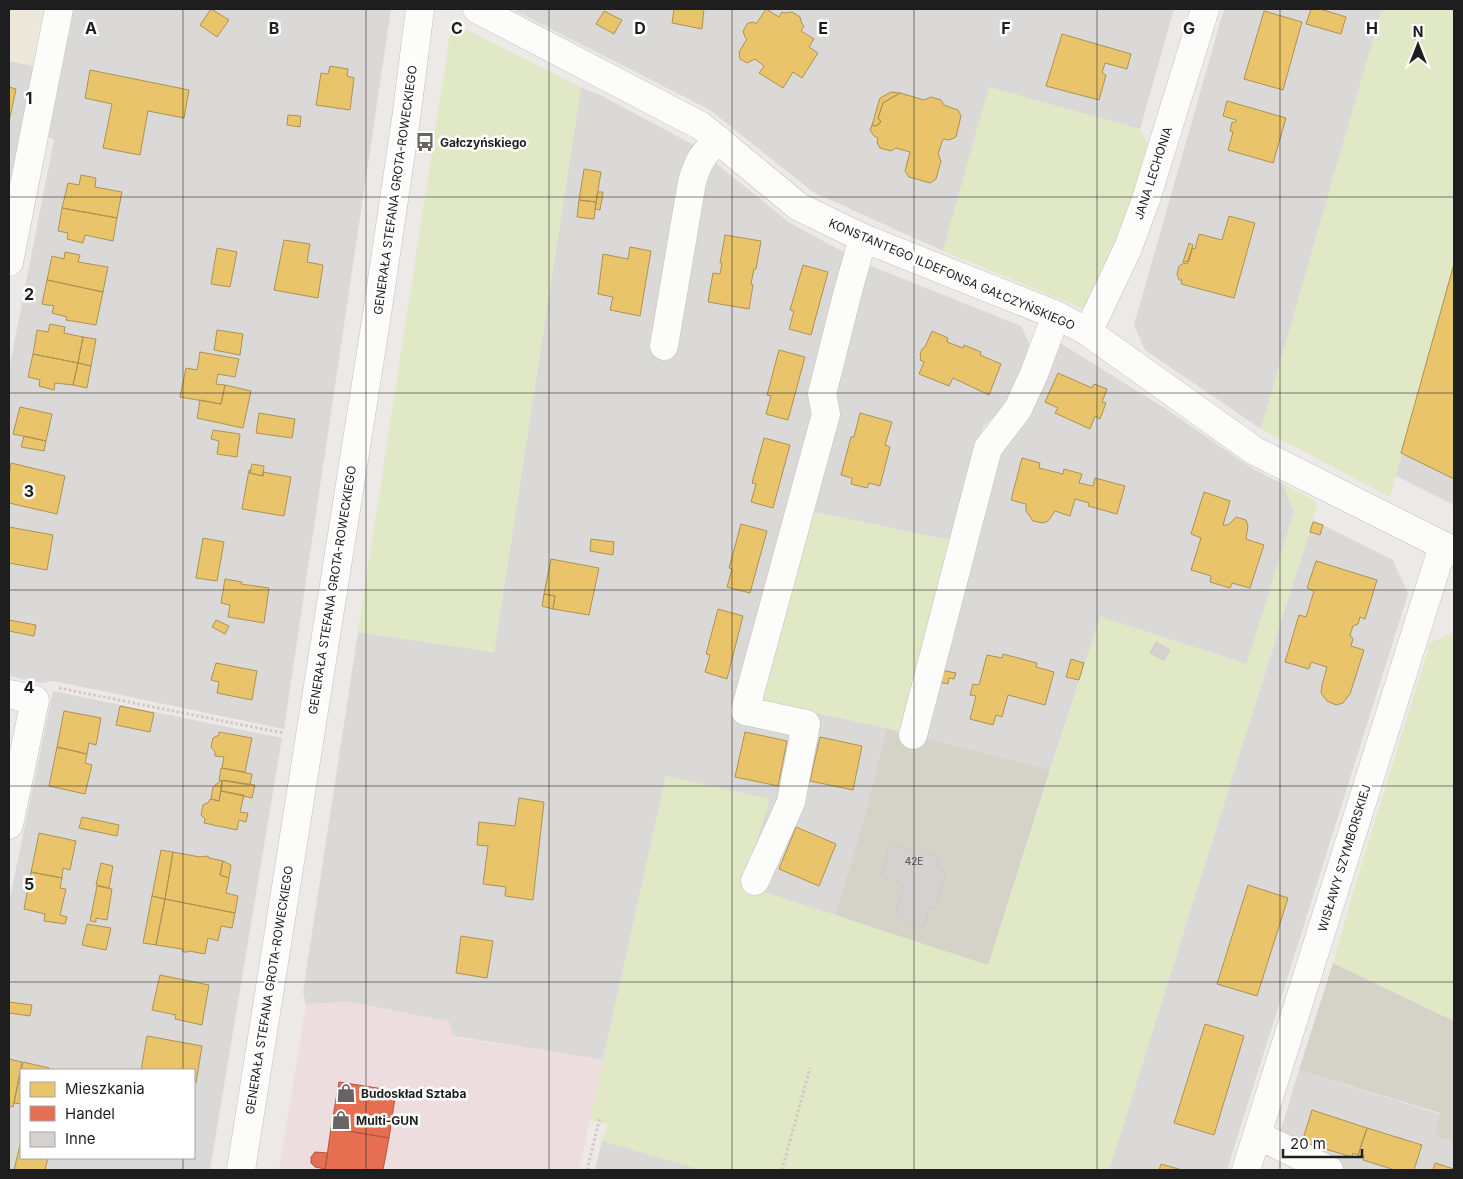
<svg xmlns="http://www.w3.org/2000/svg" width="1463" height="1179" viewBox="0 0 1463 1179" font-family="Inter,sans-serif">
<rect width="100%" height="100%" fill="#ece9e6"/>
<path fill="#dbd9d8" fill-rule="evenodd" d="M70,9H391L284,729L54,681L42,683L9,676V369L54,140L46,135Z
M512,9H1174L1140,129L989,88L943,251L813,192L710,110Z
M1224,9H1382L1261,429L1145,350L1134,325Z
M9,61L34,66L9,196Z
M581,87L602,96L692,144L790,223L866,264L1021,326L1032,350L1008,404L983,427L954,541L809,511L757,700L887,728L861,829L835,915L742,885L666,776L603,1060L453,1036L449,1022L350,1002L306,1004L303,992L358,632L494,652Z
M1454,264V505L1395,475Z
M1057,341L1166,409L1253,469L1283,484L1294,512L1247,664L1100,617L1050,770L922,737L999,450Z
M1313,520L1393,560L1408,594L1227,1170H1109Z
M53,691L282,738L210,1170H9V902ZM21,1070H194V1158H21Z
M1299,1070L1440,1114L1435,1136L1454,1142V1170H1304L1273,1156Z
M602,1141L620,1145L702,1170H595Z"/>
<path fill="#eeddde" d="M350,1002L449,1022L453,1037L603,1060L579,1170H279L306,1004Z"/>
<path fill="#d5d2c8" d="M887,728L1050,770L988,966L835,915L861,829Z
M1333,963L1454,1021V1142L1435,1136L1440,1113L1299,1070Z"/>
<path fill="#ede9da" d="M9,9H45L34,66L9,61Z"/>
<path fill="#e0e8c6" d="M1382,9H1454V264L1390,497L1261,429Z
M452,22L581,87L494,652L358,632Z
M989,87L1140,129L1149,147L1122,233L1092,299L1082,308L943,251Z
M1283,484L1318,503L1109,1170H702L602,1141L608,1124L590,1120L666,776L770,799L743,885L988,965L1100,617L1247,664L1294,512Z
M808,511L954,541L904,734L887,728L756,700Z
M1454,632V1021L1333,963L1355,886L1430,643Z"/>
<path fill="#e9c46a" stroke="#ac9253" d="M211,9L229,20L217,37L200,25Z
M674,9H704L702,29L672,23Z
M766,9L779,17L782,12L785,13L792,12L800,17L802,24L804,26L801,31L814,39L809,47L818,53L802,78L793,72L783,88L759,73L764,66L755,59L747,63L740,59L739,52L747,39L745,37L743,31L748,23L754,22L756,24Z
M1311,9H1320L1346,17L1341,34L1306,24Z
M604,11L622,20L614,34L596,24Z
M1264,11L1302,22L1283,90L1244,79Z
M1062,34L1131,54L1127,69L1105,63L1102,73L1106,75L1099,100L1046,86Z
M330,66L348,69L347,76L354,78L350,110L316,105L321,73L328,74Z
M90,70L189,90L184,118L148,111L140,155L103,148L112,104L85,98Z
M9,87L16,89L9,122Z
M891,92L900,93L883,103L878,118L881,122L876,126L872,125L880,98Z
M900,93L924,100L931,97L941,100L944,105L958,110L961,116L956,137L949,140L943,139L938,154L941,161L936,179L930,183L909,177L905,171L910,152L896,148L891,151L880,148L877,142L878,138L874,136L870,130L872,125L876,126L881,122L878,118L883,103Z
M1227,101L1286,118L1273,163L1228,150L1233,132L1230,131L1232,122L1235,123L1236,120L1223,116Z
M288,115L301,116L300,127L287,125Z
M584,169L601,172L596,202L579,200Z
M81,175L96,178L95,187L122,192L117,218L62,208L68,183L79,185Z
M598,192H603L600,210L595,209Z
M579,200L596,202L594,219L577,217Z
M62,208L117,218L113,241L85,235L83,243L67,239L68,233L58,231Z
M1229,216L1255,223L1234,298L1181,284L1182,280H1179L1177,274L1179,266L1184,263L1187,264L1192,248L1195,249L1199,234L1222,240Z
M725,235L761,241L756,269H754L751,284L753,285L749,309L708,302L713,273L720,274L722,263H720Z
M284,240L310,244L307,262L323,265L318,298L274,290Z
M1189,243L1193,245L1189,261L1183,262Z
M630,247L651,251L640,316L610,310L613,297L598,294L603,254L628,259Z
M217,248L237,252L230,287L211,284Z
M65,252L80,255L78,262L108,267L103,292L47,280L52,256L64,259Z
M1454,264V479L1401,453Z
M803,265L828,272L811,335L789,329L794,311L790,310Z
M47,280L103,292L96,325L66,320L67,317L52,313L54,306L42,304Z
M50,324L65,327L64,333L83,337L78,363L33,354L37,330L48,332Z
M217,330L243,334L240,355L214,350Z
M932,331L948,338L947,342L963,348L964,345L981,352L980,355L1001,364L989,395L953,378L949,386L919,374L924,362L920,360L921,356L920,354L922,349L925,347Z
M83,337L96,339L91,366L78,363Z
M779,350L805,357L788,420L766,414L771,396L767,395Z
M200,352L239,359L235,377L218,374L216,384L225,385L221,404L180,397L186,368L197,370Z
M33,354L78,363L73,385L55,383L54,390L39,386L40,380L28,377Z
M78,363L91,366L87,388L73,385Z
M1058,373L1092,388L1094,384L1107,389L1102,402L1106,403L1100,419L1095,416L1090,429L1055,413L1058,408L1045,402Z
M225,385L251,391L243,428L197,418L200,400L221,404Z
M20,407L52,414L46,441L13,434Z
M259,413L295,419L292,438L256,433Z
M860,413L892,422L885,445L890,447L880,486L869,483L867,488L851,484L852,478L841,475L851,437H854Z
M213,430L240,434L237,457L217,454L219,441L211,439Z
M24,436L46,441L44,451L21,447Z
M764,438L790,445L773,508L751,502L756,484L752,483Z
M1022,458L1040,463L1039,468L1063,474L1064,469L1082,474L1079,483L1093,486L1095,478L1125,486L1117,514L1088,506L1089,503L1075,499L1070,516L1055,511L1048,521L1043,523L1033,521L1026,511V504L1011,500Z
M11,463L65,476L57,514L9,503V475Z
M252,464L264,466L263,476L250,473Z
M249,470H251L250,473L263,476V472L291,477L284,516L242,509Z
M1204,492L1230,501L1223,525H1228L1236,517L1246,520L1248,526L1246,539L1264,545L1250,588L1232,583L1230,588L1210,582L1211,576L1191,570L1201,538L1191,534Z
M1313,522L1323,525L1320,535L1310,532Z
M741,524L767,531L750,593L727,587L732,569L729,568Z
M9,527L53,535L47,570L9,563Z
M203,538L224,542L217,581L196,578Z
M591,539L614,542L613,555L590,551Z
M551,559L599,568L589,615L553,609L555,596L544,594Z
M1316,561L1377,580L1365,619L1360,617L1358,624L1353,626L1350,635L1353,639L1351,646L1364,650L1350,694L1343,703L1336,705L1327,701L1321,693L1322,685L1327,667L1311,662L1309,669L1285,662L1299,615L1306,617L1314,591L1307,588Z
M225,579L242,582L241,584L269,588L264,623L228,617L230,605L221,603Z
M544,594L555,596L553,609L542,606Z
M718,609L743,616L727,679L705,672L710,655L706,654Z
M9,620L36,625L34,636L9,631Z
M216,620L229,626L225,634L212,627Z
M1003,654L1037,663L1036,667L1054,672L1045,705L1008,695L1002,717L996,715L993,725L970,719L976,696L970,695L973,684L979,685L987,655L1002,658Z
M1071,659L1084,663L1079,680L1066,677Z
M216,663L257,671L252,700L217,693L219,682L211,680Z
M941,670L956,673L954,679L949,678L948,684L938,682Z
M120,706L154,713L150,732L116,725Z
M64,711L101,718L96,745L89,743L87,754L57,747Z
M219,732L252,738L245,772L222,768L224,757L215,756V752L211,747L213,738L219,735Z
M745,732L787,741L778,786L735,777Z
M820,737L862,746L853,790L810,781Z
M57,747L87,754L85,763L92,765L85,794L49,786Z
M221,768L252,774L250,785L219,780Z
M223,780L255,785L252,798L221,791Z
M220,781H222L219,801L211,799L213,787Z
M221,791L244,795L240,812L248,813L246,822L239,820L237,830L204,823L205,819L201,815L203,805L209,802L210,799L219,801Z
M519,798L544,802L533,900L505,896L506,887L483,884L488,846L477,845L479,822L515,826Z
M82,817L119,825L117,836L79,828Z
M796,827L836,844L819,886L779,869Z
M39,833L76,841L70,870L63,868L62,878L31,872Z
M161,850L173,852L165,899L152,896Z
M173,852L200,857L208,856L209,858L223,861L220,875L229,878L226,893L238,896L235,913L165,899Z
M223,861L231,865L229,878L220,875Z
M101,863L113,866L109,888L96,885Z
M31,872L62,878L60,888L66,889L60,915L67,917L65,924L44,921L45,914L24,909Z
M1248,885L1288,898L1257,996L1217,984Z
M97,886L112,889L107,920L96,918V922L90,921Z
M152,896L165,899L156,945L143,943Z
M165,899L235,913L232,928L221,926L218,941L208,938L205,954L189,951L187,952H183L182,949L156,945Z
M87,924L111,928L106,950L82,945Z
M461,936L493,941L487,978L456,973Z
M160,975L209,985L202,1025L175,1019L176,1015L152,1010Z
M9,1002L32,1005L30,1016L9,1013Z
M1205,1024L1244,1036L1214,1135L1174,1123Z
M147,1036L202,1046L196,1083H194V1070H141Z
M9,1059L22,1062L13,1107L9,1106Z
M23,1062L49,1068L48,1070H21V1104L14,1103Z
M1312,1110L1367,1128L1358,1155L1353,1153L1352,1157L1302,1142Z
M1367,1128L1422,1145L1414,1170H1395L1363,1160L1364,1156L1358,1155Z
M21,1141V1158H48L45,1170H14Z
M1435,1163L1454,1169V1170H1433Z
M1161,1164L1182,1170H1159Z"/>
<path fill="#e76f51" stroke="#ab5742" d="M339,1082L396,1091L389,1138L331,1128Z
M331,1128L389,1138L383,1170H325Z
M315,1152L328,1153L325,1169L315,1167L311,1163V1157Z"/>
<path fill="#d4d1cf" stroke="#cfcac8" d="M1156,642L1170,650L1164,660L1150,653Z
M890,844L939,857L937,868L946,870L935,910L929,908L924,927L906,922L907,919L895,915L903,886L897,884L898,882L881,876Z"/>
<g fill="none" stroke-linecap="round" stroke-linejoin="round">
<g stroke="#c2c0bf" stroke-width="29">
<path id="minor" d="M477,9L701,126L799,207L863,238L1056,315L1088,332L1255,451L1454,551
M9,262L59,9
M1088,332L1128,248L1146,199L1205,9
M664,346L692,182C698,162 702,154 719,140
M9,694L35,700L9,825
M913,735L988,448L1018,409L1034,374L1056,315
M755,881L791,802L806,724L745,711L826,414L822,394L848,291L863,238
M1257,1135L1329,1170
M241,1170L375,327L406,119L420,9
M1246,1170L1443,546"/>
</g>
<path stroke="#d5c7c8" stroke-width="3" stroke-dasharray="2.5 2.5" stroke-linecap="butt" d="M59,688L283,733
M587,1170L600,1117
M782,1170L810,1068"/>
<use href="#minor" stroke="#fcfcfb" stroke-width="28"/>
</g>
<path fill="none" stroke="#1e1e1e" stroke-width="1" stroke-opacity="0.55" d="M183,9V1070M366,9V1170M549,9V1170M732,9V1170M914,9V1170M1097,9V1170M1280,9V1170M9,197H1454M9,393H1454M9,590H1454M9,786H1454M9,982H1454M183,1158V1170"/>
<defs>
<g id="bus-bare" transform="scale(1.5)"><path d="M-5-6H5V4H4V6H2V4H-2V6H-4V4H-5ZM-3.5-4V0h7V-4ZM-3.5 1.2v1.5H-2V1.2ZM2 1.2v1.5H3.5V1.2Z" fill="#666564" stroke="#fff" stroke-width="2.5" paint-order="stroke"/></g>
<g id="shop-bare" transform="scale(1.5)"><path d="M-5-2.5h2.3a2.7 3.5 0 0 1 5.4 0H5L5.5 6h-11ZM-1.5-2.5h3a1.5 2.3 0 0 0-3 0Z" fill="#666564" stroke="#fff" stroke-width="2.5" paint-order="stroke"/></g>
</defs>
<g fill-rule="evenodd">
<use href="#bus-bare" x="425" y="142"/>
<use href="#shop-bare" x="346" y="1093"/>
<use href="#shop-bare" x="341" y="1120"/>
</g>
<g text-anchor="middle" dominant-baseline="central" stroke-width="5" stroke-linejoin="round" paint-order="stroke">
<g font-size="10" fill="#4c4b4a">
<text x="914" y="861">42E</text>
</g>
<g font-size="12" font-weight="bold" fill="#1e1e1e" stroke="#fff" text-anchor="start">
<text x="440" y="142">Gałczyńskiego</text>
<text x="361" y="1093">Budoskład Sztaba</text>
<text x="356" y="1120">Multi-GUN</text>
</g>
<g font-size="12" fill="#1e1e1e" stroke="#fff">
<text transform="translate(1153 173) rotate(-72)">JANA LECHONIA</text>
<text transform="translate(395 190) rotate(-82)">GENERAŁA STEFANA GROTA-ROWECKIEGO</text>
<text transform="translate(952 274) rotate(23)">KONSTANTEGO ILDEFONSA GAŁCZYŃSKIEGO</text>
<text transform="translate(332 590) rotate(-81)">GENERAŁA STEFANA GROTA-ROWECKIEGO</text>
<text transform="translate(1344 858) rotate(-73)">WISŁAWY SZYMBORSKIEJ</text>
<text transform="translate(269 990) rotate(-81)">GENERAŁA STEFANA GROTA-ROWECKIEGO</text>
</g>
</g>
<g font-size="16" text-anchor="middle" font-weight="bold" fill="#1e1e1e" stroke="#fff" stroke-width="5" stroke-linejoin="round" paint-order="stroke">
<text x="91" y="34">A</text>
<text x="274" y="34">B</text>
<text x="457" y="34">C</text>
<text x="640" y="34">D</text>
<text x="823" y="34">E</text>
<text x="1006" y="34">F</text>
<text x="1189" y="34">G</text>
<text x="1372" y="34">H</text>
<text x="29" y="104">1</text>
<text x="29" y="300">2</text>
<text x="29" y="497">3</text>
<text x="29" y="693">4</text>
<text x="29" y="890">5</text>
</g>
<rect width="1463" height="1179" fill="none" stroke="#1e1e1e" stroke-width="20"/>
<rect x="20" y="1069" width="175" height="90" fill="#ffffff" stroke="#a5a5a5"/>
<rect x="30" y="1082" width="25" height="15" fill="#e9c46a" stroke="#a5a5a5"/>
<text x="65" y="1094" font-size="15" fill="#1e1e1e">Mieszkania</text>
<rect x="30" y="1106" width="25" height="15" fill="#e76f51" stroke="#a5a5a5"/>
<text x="65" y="1119" font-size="15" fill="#1e1e1e">Handel</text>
<rect x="30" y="1132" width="25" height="15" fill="#d4d1cf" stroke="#a5a5a5"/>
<text x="65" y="1144" font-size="15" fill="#1e1e1e">Inne</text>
<g transform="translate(1418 45)" stroke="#ffffff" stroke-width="4" paint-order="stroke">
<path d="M0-4L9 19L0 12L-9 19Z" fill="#1e1e1e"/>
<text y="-8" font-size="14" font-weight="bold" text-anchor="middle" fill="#1e1e1e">N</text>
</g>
<path d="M1283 1149v8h79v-8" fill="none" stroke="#1e1e1e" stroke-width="2.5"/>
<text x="1290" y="1149" font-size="15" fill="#1e1e1e" stroke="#ffffff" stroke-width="4" paint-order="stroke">20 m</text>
</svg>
